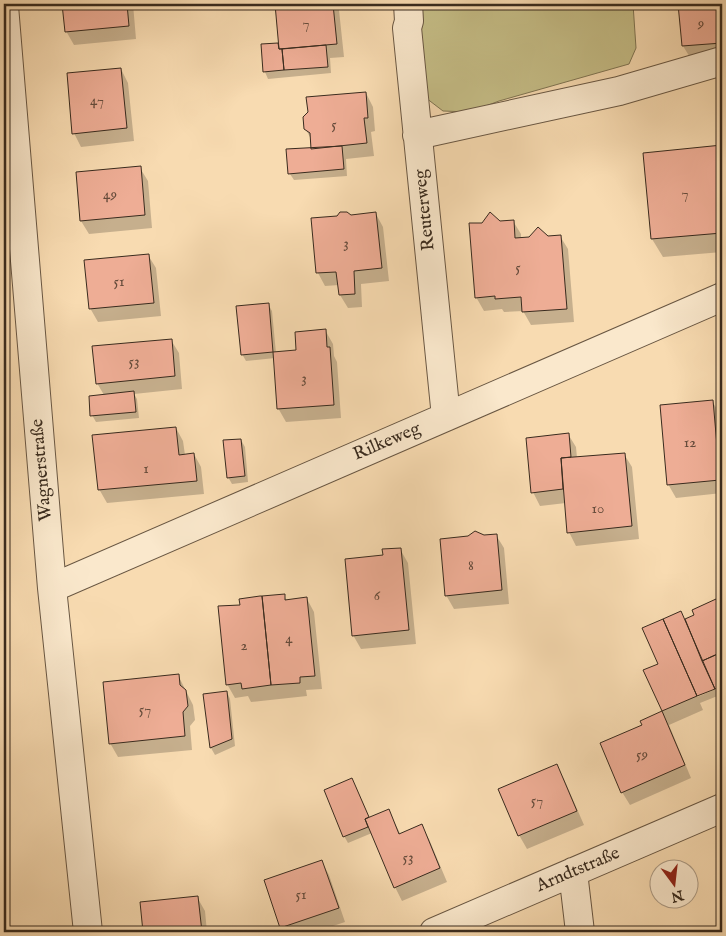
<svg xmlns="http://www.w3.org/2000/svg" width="726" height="936" viewBox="0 0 726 936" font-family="'IM FELL English',serif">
<rect width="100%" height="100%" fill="#f8dbb1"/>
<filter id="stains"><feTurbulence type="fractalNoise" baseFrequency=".004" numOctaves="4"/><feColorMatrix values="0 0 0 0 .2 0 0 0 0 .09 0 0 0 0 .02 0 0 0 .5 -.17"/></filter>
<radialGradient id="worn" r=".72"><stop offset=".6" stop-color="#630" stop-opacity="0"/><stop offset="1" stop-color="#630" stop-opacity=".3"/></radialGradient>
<path fill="#c5bd86" stroke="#7f7452" d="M413,4H633L636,48L629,64L499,101L470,112L443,111L426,98Z"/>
<path fill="#0003" fill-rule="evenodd" d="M63,4H133L136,39L74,45L66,31Z
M277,4H336L339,10L344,57L330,58L331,73L268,79L265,72L262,45L278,44L281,49Z
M679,4H722V57L691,59L683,46Z
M121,69L128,83L134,141L81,147L74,133Z
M366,93L373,107L375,131L371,132L374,156L346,159L347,176L294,180L290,174L312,149L311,139L305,128Z
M722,147V252L663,257L652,239L644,154Z
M140,168L148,181L152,228L89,234L81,221L77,173Z
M376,214L383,227L389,281L361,284L362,307L348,308L340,295L339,285L325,286L318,273L313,219Z
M513,221L521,234V239L560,236L568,249L574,322L531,325L523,311L504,312L502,309L484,311L476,297L499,222Z
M148,255L156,268L161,316L98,322L90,308Z
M268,304L272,311L276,353L298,351L325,330L333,344L334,356L337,362L341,418L286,422L278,408L275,358L246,361L242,354Z
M171,340L179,353L182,389L134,394L137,399L139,418L96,422L92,415L104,395L97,383Z
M712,401L720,414L722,440V493L676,498L668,484Z
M176,428L183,441L185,455L194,454L201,467L204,494L107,503L99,489Z
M568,434L576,447L577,458L624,454L632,467L639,539L576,546L569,532L566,503L540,506L533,492Z
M241,440L245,447L248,482L232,484L228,477Z
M496,535L504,548L509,604L454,609L446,595L484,536Z
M400,549L408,563L416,644L361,649L353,635L384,556Z
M284,595L287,601L307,599L314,612L322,689L306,690L307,696L251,702L248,696L235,698L227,684L241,606Z
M722,605V699L720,695L700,703L703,710L669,725L691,778L630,805L622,792L644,726L641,721L663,712L645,670L659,664L685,620ZM720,685L721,687L697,697V695Z
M178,675L193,705L195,720L190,726L192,750L118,757L110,743Z
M227,692L230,699L235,746L215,755L211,748L204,695Z
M556,765L564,779L584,825L527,849L519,835Z
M356,787L369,818L388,810L401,835L421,826L429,839L447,882L402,901L395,887L372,833L348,843L344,836Z
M322,862L329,875L345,922L315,932H284L265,881Z
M197,897L205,911L207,932H145L141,903Z"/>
<path fill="#eead95" stroke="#392b1e" d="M62,4H127L129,26L65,32Z
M275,4H333L337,44L279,49Z
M678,4H722V43L682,46Z
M278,43L279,49H282L284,70L263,72L261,44Z
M326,45L328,67L284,70L282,49Z
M121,68L127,128L72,134L67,73Z
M366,92L368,118H364L367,143L311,149L310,133L304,129L303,117L308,112L306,97Z
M722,145V233L651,239L643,153Z
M342,146L344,169L288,174L286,149Z
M141,166L145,215L80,221L76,172Z
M340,212H347L351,215L376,212L382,268L354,271L355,294L339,295L336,272L316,273L311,218L337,216Z
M490,212L500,221L514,220L515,238L529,237L538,227L548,236L561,235L567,309L522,312L521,297L495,299V296L475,298L469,223H482Z
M149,254L154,303L89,309L84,260Z
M269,303L273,352L241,355L236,306Z
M326,329L327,347H330L334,405L277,409L273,352L296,350L295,332Z
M172,339L175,376L96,384L92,346Z
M134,391L136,412L90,416L89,396Z
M713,400L720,480L667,485L660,405Z
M176,427L179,455L194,453L197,481L98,490L92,435Z
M569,433L571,457L561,458L563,489L531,493L526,438Z
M241,439L245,476L227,478L223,440Z
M625,453L632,526L567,533L561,458Z
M475,531L484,535L497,534L502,590L445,596L440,539L468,536Z
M401,548L409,630L352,636L345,559L383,555L382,549Z
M285,594V600L307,597L315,676L300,677V683L271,685L262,596Z
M260,596H262L271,685L242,689L241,683L226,685L218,606L240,605L239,599Z
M716,599L718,605L722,603V652L702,661L685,619L694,615L692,610Z
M681,611L715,689L697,696L663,619Z
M663,619L697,696L662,711L643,670L658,664L642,628Z
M722,652V688L721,685L715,689L702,661Z
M179,674L180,685L186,690L188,706L183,712L185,736L109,744L103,682Z
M227,691L232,739L210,748L203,694Z
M662,711L685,765L621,793L600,743L642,725L640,721Z
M557,764L577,811L518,836L498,789Z
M352,778L369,817L365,819L368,827L343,837L324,790Z
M389,809L399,834L422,824L440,868L394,888L365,819Z
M322,860L339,908L280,928L264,880Z
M198,896L202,932H143L140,902Z"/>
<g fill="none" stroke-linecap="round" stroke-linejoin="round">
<g stroke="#695743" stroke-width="30">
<path id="minor" d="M408,4L409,21L407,28L446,417
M4,6L52,588L88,932
M417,135L619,91L722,61
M52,588L722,297
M573,872L580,932
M434,932L722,808"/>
</g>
<use href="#minor" stroke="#fae8cc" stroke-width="28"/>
</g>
<g text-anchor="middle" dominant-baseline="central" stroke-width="5" stroke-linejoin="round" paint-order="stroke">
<g font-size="15" fill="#664c3c">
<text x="306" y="23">7</text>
<text x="701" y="23">9</text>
<text x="97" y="100">47</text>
<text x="334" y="124">5</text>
<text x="685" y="193">7</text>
<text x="110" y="194">49</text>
<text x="346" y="243">3</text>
<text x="518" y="267">5</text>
<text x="119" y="281">51</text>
<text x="134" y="361">53</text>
<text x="304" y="378">3</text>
<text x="690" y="442">12</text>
<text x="146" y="468">1</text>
<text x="598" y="508">10</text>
<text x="471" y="565">8</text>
<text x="377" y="595">6</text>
<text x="289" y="638">4</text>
<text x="244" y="645">2</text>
<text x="145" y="709">57</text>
<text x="642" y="754">59</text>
<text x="537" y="800">57</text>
<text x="408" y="857">53</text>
<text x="301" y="894">51</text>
</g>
<g font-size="18" fill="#392b1e" stroke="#fae8cc">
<text transform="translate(425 210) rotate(-96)">Reuterweg</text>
<text transform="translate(387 442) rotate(-23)">Rilkeweg</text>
<text transform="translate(42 470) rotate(-95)">Wagnerstraße</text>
<text transform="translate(578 870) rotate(-23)">Arndtstraße</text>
</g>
</g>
<rect width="726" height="936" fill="none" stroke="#f8dbb1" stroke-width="20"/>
<rect x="5" y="5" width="716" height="926" fill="none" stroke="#392b1e" stroke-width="2.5"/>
<rect x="10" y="10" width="706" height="916" fill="none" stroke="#392b1e"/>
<g transform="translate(674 884) rotate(165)"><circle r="24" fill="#fae8cc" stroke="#ad9c86"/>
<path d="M0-4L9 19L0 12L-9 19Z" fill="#8f2418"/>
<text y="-8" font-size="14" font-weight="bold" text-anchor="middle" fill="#392b1e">N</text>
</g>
<rect width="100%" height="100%" filter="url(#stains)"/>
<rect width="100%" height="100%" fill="url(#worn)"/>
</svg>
